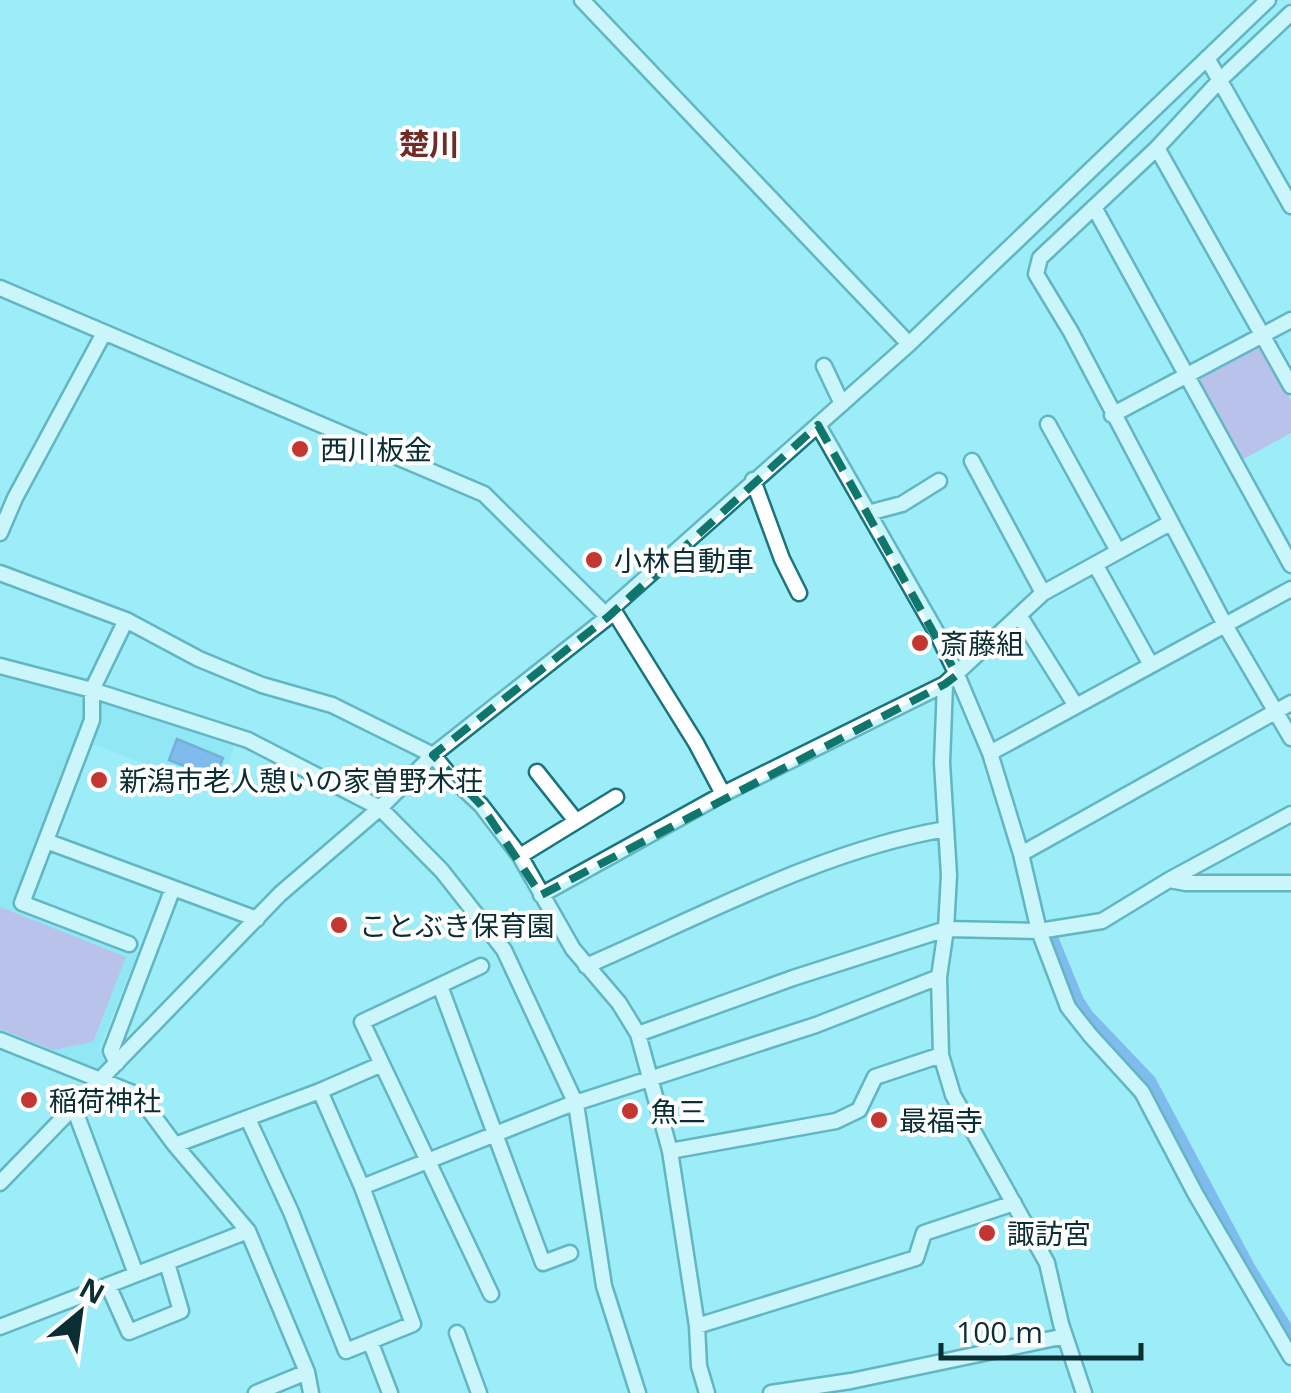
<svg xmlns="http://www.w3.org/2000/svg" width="1291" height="1393" viewBox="0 0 1291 1393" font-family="'Open Sans','Noto Sans JP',sans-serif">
<rect width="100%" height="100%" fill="#9cedf8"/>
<path fill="#84e0ed" d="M0,673L236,742L218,792L82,740L15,905L138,952L99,1049L106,1065L95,1072L0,1035Z"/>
<path fill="#dc8fdc" d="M1255,346L1267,353L1291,400V433L1238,462L1197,384L1202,376Z
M0,907L126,957L93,1042L53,1050L0,1029Z"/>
<path fill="#5c80e1" stroke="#4367ad" stroke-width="2.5" d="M177,739L223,758L215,778L169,760Z"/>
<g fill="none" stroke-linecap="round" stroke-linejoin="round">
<path stroke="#5c80e1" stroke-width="14" d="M1052,940L1077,1001L1087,1016L1149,1081L1249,1269L1291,1337"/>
<g stroke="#1a747e" stroke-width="19">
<path id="minor" d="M582,0L909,344
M1291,13L1221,79L1157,148L1040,258L1036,274L1071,332L1225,625L1291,738
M1207,58L1291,206
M1157,148L1291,386
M1094,207L1291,565
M0,288L484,494L608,617
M824,366L842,404
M1112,415L1291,320
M1048,424L1118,551
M818,425L938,635L957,675L990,753L1021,854L1039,931L1068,1007L1090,1035L1142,1092L1195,1193L1291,1357
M972,461L1043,593
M753,480L782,559L799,593
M868,513L902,504L939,481
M0,533L15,498L104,333
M1095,564L1151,665
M0,573L126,620L199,659L262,685L332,705L433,755L451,777L481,805L520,856L573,949L619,1003L638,1034L670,1151L697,1326L699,1366L707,1393
M612,608L696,743L723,794L945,684
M1019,615L1076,706
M126,620L92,690V720L22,903L129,944
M0,666L92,690L248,740L380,808L442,871L504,950L576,1104L604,1286L638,1393
M990,753L1291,589
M537,772L576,821
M46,841L257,919
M1021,854L1291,703
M520,856L616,797
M1169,880L1186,883H1291
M541,895L723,794
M481,966L362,1022L491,1294
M586,966C702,916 822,850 946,829
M440,986L543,1263L570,1253
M638,1034L793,978L946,929L1039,931L1102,921L1169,880L1291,814
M0,1040L138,1095L175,1145L248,1231L307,1372L311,1393
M117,1063L111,1051L173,888
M320,1091L382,1064
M74,1108L136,1274
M175,1145L320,1091L362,1187L413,1324L346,1351L291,1212L248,1119
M670,1151L836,1121L859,1110L875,1077L941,1055
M0,1183L280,894L380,808L433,755L608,617L612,608L909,344L1268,0
M362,1187L566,1106L816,1025L939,977
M108,1285L129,1332L181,1311L167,1263
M697,1326L916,1258L924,1233L1014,1203
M0,1327L248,1231
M457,1333L479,1393
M370,1341L390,1393
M256,1393L307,1372
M771,1393L851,1381L1065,1336
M1084,1393L1061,1324L1047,1263L953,1095L941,1055L939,977L946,929L949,875L942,763L945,684L1043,593L1170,523"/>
</g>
<use href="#minor" stroke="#fff" stroke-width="14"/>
</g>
<path d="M0 0H1291V1393H0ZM818,425L957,675L945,684L541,895L481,805L433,755L608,617Z" fill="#9cedf8" fill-opacity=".55" fill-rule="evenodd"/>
<path fill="none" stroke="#0f766e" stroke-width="8" stroke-dasharray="20 12" stroke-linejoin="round" d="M818,425L957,675L945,684L541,895L481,805L433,755L608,617Z"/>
<g fill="#c43632" stroke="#fefefe" stroke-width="4">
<circle cx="300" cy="449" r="10"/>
<circle cx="594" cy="560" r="10"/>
<circle cx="920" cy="643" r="10"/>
<circle cx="99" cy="780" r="10"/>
<circle cx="339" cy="925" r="10"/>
<circle cx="29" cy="1100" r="10"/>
<circle cx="630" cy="1111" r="10"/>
<circle cx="879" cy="1120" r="10"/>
<circle cx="987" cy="1233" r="10"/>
</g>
<g text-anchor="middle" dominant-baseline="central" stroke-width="8" stroke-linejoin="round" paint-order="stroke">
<g font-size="28" fill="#0a2e33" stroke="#fefefe" text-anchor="start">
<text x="320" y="449">西川板金</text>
<text x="614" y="560">小林自動車</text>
<text x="940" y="643">斎藤組</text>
<text x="119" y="780">新潟市老人憩いの家曽野木荘</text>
<text x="359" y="925">ことぶき保育園</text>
<text x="49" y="1100">稲荷神社</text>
<text x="650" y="1111">魚三</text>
<text x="899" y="1120">最福寺</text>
<text x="1007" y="1233">諏訪宮</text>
</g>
<g font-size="30" font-weight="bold" fill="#712b26" stroke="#fefefe">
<text x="429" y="143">楚川</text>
</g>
</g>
<g transform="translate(80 1313) rotate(29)" stroke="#fefefe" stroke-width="8" paint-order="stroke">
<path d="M0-8L18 38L0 25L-18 38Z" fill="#0a2e33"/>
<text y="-15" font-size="28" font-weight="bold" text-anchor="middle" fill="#0a2e33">N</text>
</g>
<path d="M941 1343v15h200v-15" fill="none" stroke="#0a2e33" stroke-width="5"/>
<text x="956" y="1343" font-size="30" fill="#0a2e33" stroke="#fefefe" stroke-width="8" paint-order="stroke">100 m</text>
</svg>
